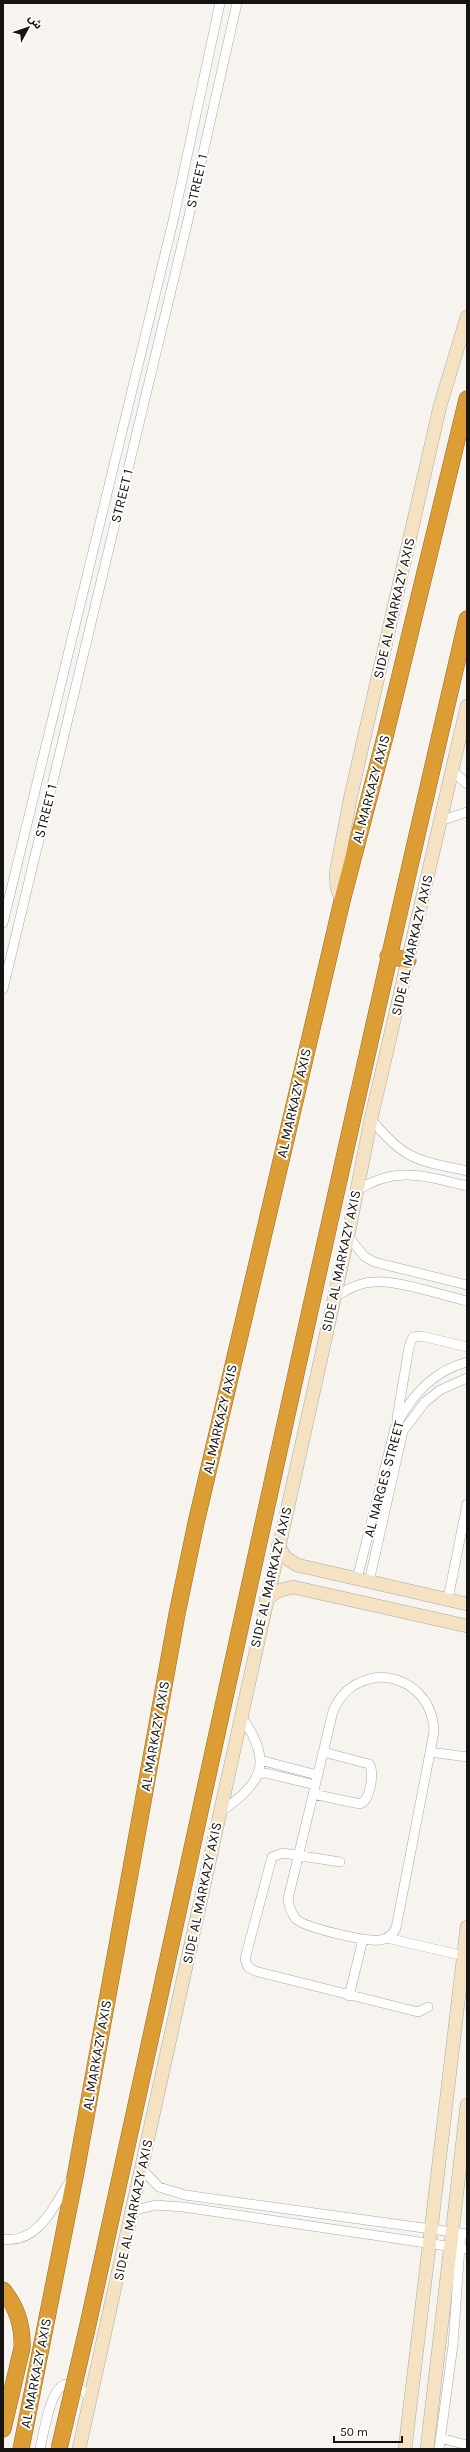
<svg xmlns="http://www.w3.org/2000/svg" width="470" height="2452" viewBox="0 0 470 2452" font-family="Karla,'Noto Sans Arabic',sans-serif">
<rect width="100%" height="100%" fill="#f7f3ee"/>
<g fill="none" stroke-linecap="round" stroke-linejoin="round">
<g stroke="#aca8a2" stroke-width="10">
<path id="street" d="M451,770L467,784
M440,821L467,812
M3,923L174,217L220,3
M3,989L188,220L237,3
M371,1119C405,1161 417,1160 467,1171
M356,1191C396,1165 424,1176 467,1186
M348,1236L364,1256L374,1262L467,1285
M333,1298C345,1290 358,1283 373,1282C398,1280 441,1295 467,1301
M397,1418L409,1347L413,1337L421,1336L467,1347
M357,1579L395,1428C410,1397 433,1371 467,1362
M369,1582L403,1431L425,1402L440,1390L467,1378
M448,1599L467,1504
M379,1677C411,1678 433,1700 434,1732L396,1928C393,1934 388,1939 380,1940C366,1942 306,1928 296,1919C291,1913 289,1906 288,1899L333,1711C342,1690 357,1680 379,1677Z
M430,1752L467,1757
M260,1760L317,1775
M258,1774L266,1773L315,1785
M313,1794L360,1804C370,1801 375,1772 369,1764L323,1752
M220,1812C264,1782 273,1762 241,1716
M340,1862L283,1853L272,1857L245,1959L248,1967L255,1971L418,2012L428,2007
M387,1938L464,1956
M349,1996L363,1939
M141,2168L159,2187L185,2195L467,2234
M133,2211L155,2205L183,2207L467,2249
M3,2239C39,2245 55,2203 72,2178
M440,2438L467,2445
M40,2449C46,2424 54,2352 90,2399
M439,2449L453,2345L461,2233"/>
</g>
<g stroke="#aca8a2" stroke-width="14">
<path id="secondary" d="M342,901L337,888L336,873L351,795L440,406L467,317
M278,1546L286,1558L297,1565L467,1604
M266,1600L278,1591L293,1587L467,1626
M79,2449L348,1236L371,1119L467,706
M405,2449L467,1927
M427,2449L467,2105"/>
</g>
<g stroke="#966d28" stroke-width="17">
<path id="highway" d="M388,956L408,960
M3,2290C17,2307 23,2326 22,2348L3,2429
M87,2329C212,1759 334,1188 467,619
M21,2449L76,2172L177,1614L196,1523L342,901L385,737L467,399"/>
</g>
<use href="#street" stroke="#fff" stroke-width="9"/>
<use href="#secondary" stroke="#f4e2c2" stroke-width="13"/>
<use href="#highway" stroke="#db9d34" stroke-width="16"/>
<g stroke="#966d28" stroke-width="17" stroke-linecap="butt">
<path id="highway-bridge" d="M59,2449L87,2329"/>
</g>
<use href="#highway-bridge" stroke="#db9d34" stroke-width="16"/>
</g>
<g text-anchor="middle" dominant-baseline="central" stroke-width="4" stroke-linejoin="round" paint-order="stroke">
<g font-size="14" fill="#151412" stroke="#fff">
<text transform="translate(197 181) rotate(-77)">STREET 1</text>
<text transform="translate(122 496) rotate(-76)">STREET 1</text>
<text transform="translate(394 608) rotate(-77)">SIDE AL MARKAZY AXIS</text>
<text transform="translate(371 789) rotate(-75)">AL MARKAZY AXIS</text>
<text transform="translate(46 811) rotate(-76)">STREET 1</text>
<text transform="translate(412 945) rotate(-77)">SIDE AL MARKAZY AXIS</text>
<text transform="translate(294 1103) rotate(-77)">AL MARKAZY AXIS</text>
<text transform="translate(341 1261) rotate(-78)">SIDE AL MARKAZY AXIS</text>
<text transform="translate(220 1419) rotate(-77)">AL MARKAZY AXIS</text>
<text transform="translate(384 1479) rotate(-75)">AL NARGES STREET</text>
<text transform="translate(271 1577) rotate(-77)">SIDE AL MARKAZY AXIS</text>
<text transform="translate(155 1736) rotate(-80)">AL MARKAZY AXIS</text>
<text transform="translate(202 1893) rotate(-78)">SIDE AL MARKAZY AXIS</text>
<text transform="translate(97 2055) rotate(-80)">AL MARKAZY AXIS</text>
<text transform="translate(133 2210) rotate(-78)">SIDE AL MARKAZY AXIS</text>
<text transform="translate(36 2373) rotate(-79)">AL MARKAZY AXIS</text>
</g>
</g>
<rect width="470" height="2452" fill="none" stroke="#151412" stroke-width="8"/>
<g transform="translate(28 28) rotate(50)" stroke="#ffffff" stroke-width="3" paint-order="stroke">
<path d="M0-3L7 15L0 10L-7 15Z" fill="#151412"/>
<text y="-6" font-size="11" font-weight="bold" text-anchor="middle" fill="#151412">ش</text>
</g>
<path d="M334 2436v6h68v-6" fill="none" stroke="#151412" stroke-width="2"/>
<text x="340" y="2436" font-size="12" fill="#151412" stroke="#ffffff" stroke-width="3" paint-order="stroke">50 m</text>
</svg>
